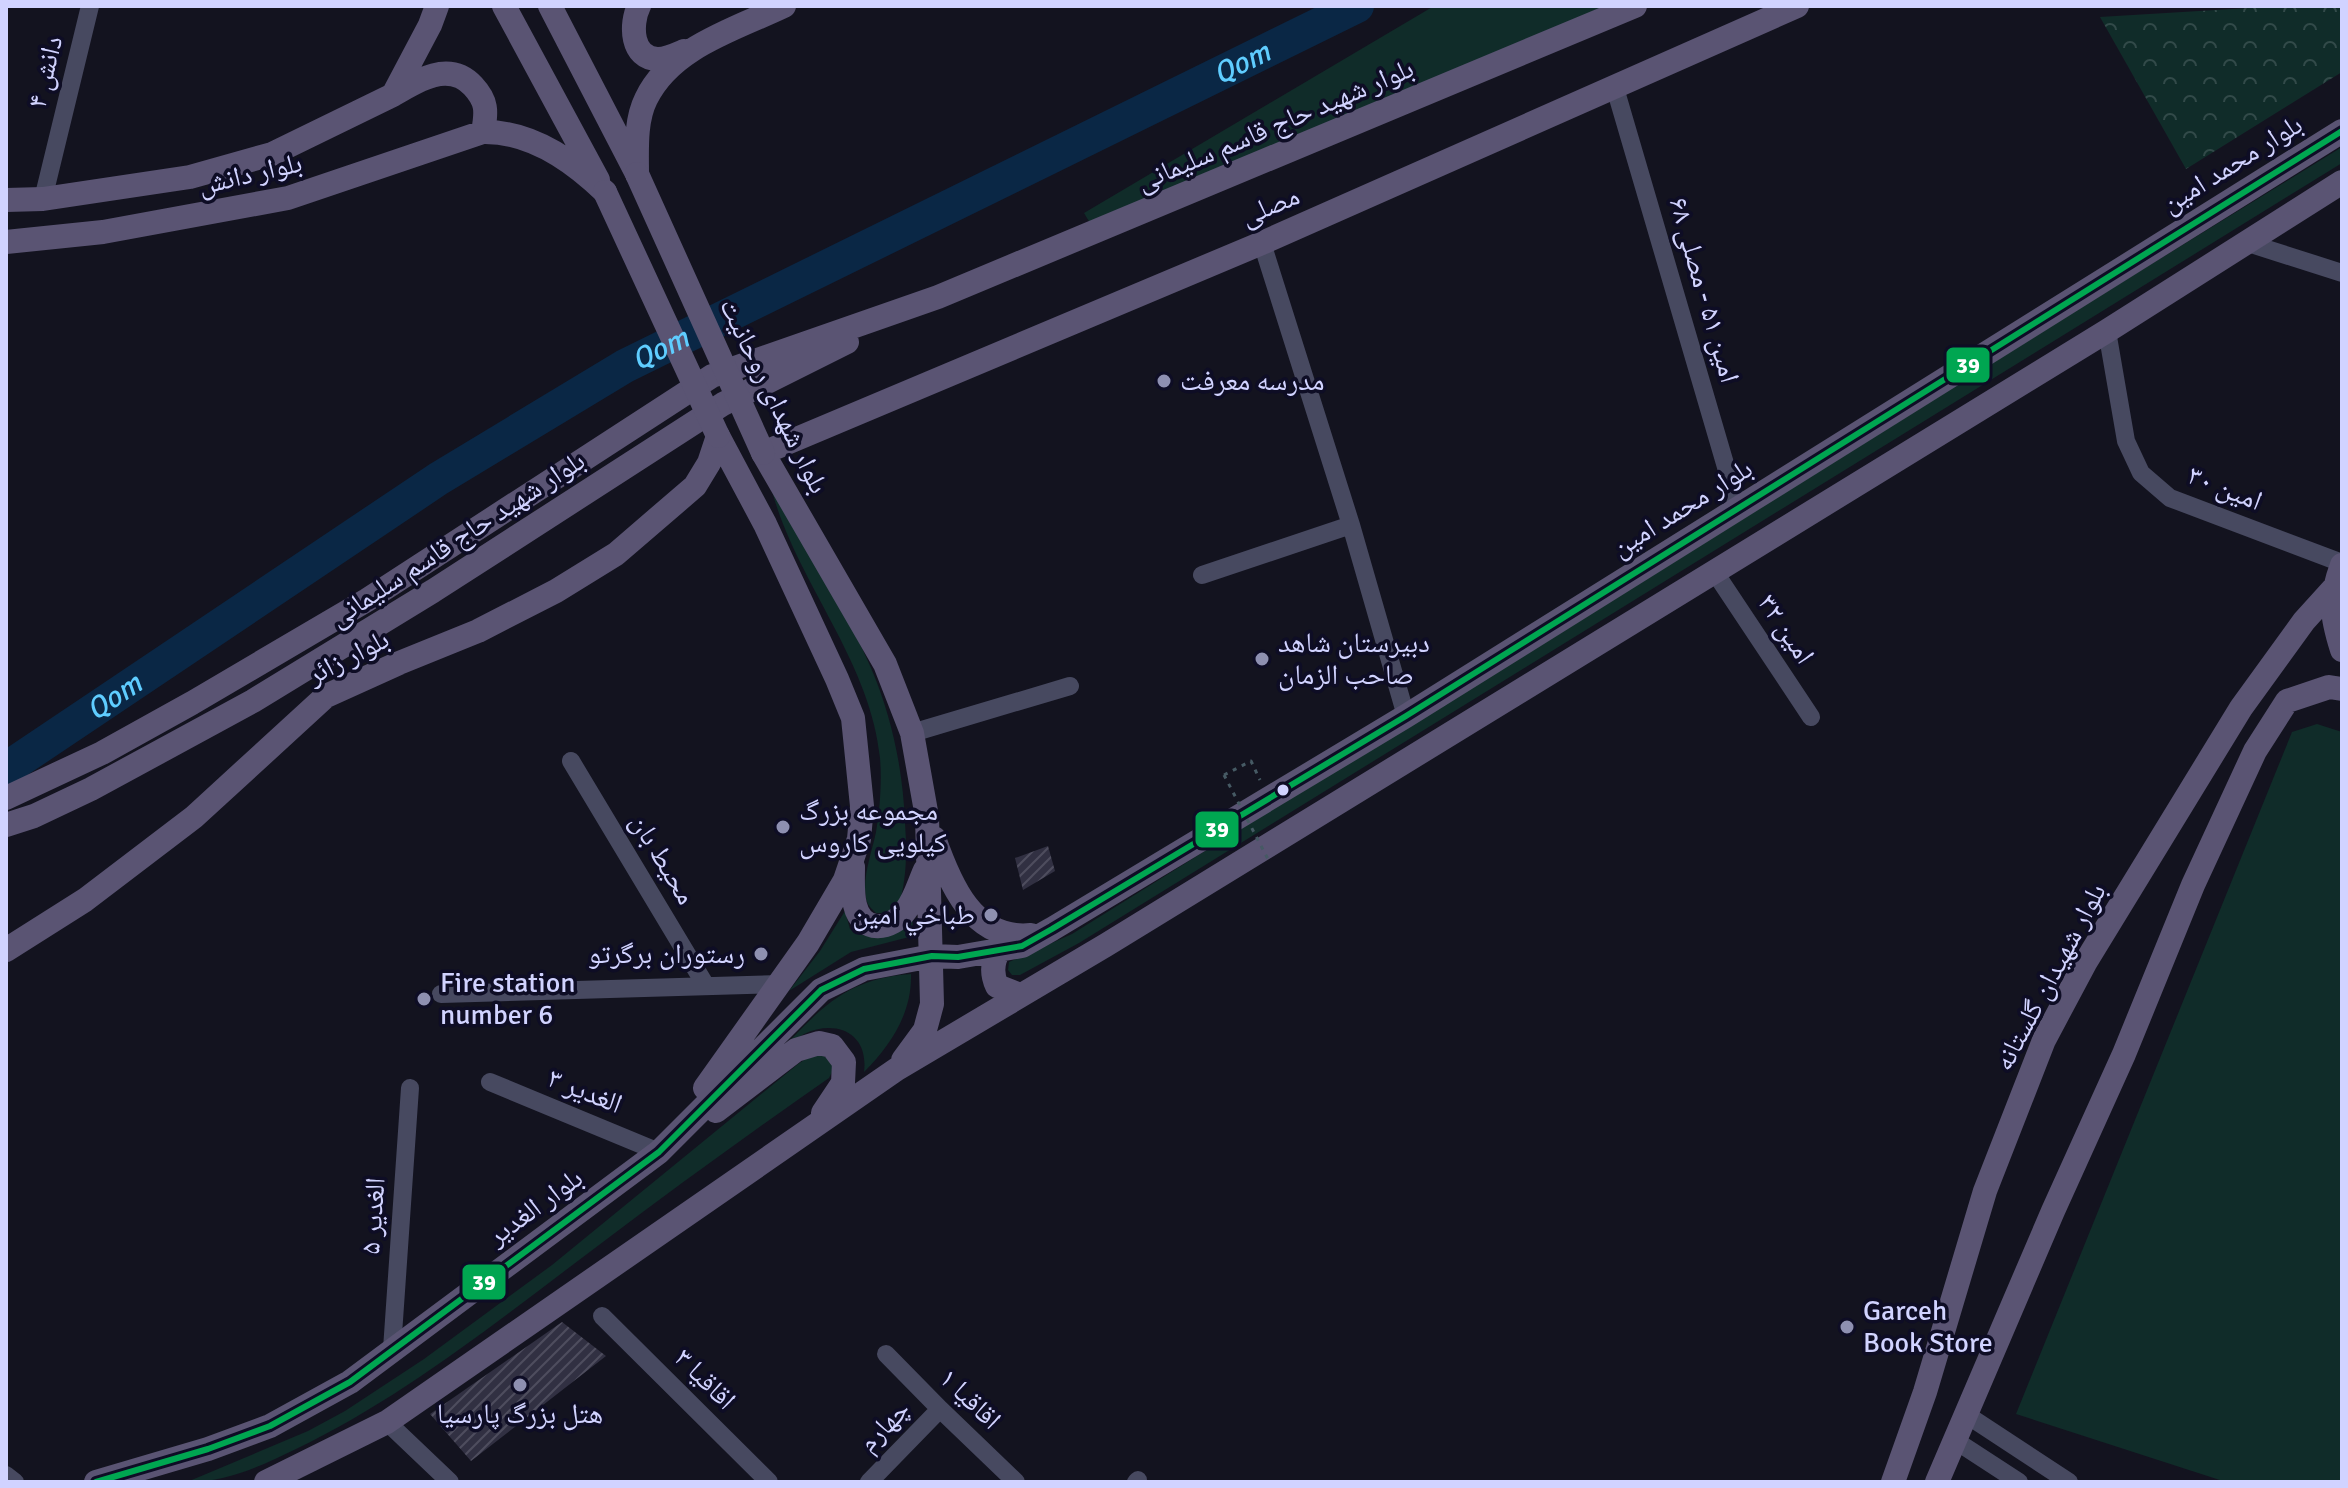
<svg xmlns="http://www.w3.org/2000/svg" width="2348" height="1488" viewBox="0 0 2348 1488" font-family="Signika,'Noto Naskh Arabic',sans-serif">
<defs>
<pattern id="park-crowns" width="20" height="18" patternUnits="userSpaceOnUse" patternTransform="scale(2)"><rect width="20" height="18" fill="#102c29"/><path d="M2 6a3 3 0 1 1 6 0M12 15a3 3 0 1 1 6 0" fill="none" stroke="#324a49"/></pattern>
<pattern id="building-hatch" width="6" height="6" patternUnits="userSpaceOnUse" patternTransform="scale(2)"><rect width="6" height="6" fill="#313042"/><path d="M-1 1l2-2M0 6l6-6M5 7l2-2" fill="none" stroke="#4e4d5e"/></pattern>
</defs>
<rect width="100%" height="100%" fill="#13131f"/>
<path fill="#102c29" d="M1434,6H1612L1093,228L1084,213Z
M2342,147V163L1079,943L1020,975H1012L1008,970L1009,962L1072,934L1821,467Z
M772,491C806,549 845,606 871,668C892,717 903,770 905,823C907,851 907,880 898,908L887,913H876C871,908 867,905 866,898C862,877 872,852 876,832C880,810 882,780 880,758C870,660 797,583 772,491Z
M2317,724L2342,732V1482H2226L2016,1414L2292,732Z
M912,908L913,936L851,952L789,991L820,951L845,911L850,929L857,934L875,937Z
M911,974C912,1013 891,1045 864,1072C869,1033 836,1019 804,1034C793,1040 783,1050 773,1058C818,1012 842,979 911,974Z
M820,1054L832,1061L833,1070L829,1078C753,1131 677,1186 603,1242C504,1316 408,1395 296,1449C261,1466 227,1482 187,1482L308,1431L345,1411L424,1359L552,1265L798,1064L810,1056Z"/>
<path fill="url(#park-crowns)" d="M2282,6H2342V72L2186,169L2100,17Z"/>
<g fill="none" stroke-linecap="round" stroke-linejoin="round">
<path stroke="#0a2745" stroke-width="34" id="s1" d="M6,769L438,479L625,366L1357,6"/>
</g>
<path fill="url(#building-hatch)" d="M1048,846L1055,871L1023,890L1015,858Z
M562,1322L606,1356L471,1461L430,1414Z"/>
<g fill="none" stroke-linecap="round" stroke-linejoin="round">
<path stroke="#465a64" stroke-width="3" stroke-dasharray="4 6" stroke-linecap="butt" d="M1224,775L1251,761L1260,780"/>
<path stroke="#474960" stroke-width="18" d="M1615,88L1738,508
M43,199L90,6
M1262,243L1351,525L1406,716
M2248,243L2342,273
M2107,331L2126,441L2141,473L2170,498L2342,563
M1714,571L1811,717
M1202,575L1351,525
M912,733L1070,686
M571,761L706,986
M441,994L780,984
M490,1082L659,1152
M602,1316L769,1482
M392,1349L410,1088
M886,1354L940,1409L1016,1482
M1967,1415L2069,1482
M387,1422L450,1482
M1956,1441L2019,1482
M6,1475L15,1482
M869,1482L940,1409
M1136,1482L1138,1480"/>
<path stroke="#5a5473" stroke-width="24" d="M504,6L598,180
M550,6L636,172
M639,6C630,24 631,59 658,59C666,59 677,54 684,51
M393,95C416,81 449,60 473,86C487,101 487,111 483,132
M637,174C637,150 635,121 646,99C671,47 736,29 784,6
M6,200L43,199L190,177L272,154L393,95L430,25L437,6
M6,242L103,232L288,198L483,132C531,131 572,160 605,192
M2342,565C2329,600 2331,615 2342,650
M6,798L102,753L192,703L367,600L712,376L938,297L1635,6
M6,825L34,816L91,789L253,701L433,591L723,404L847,342
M934,838C950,884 973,941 1031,935
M853,867C853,880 852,893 855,905C862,934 891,931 906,910C915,899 919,883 925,870
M1000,949C992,961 991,973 997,986L1020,995
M6,950L85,900L194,817L326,696L399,663L478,631L556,591L616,554L695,486L709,463L718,436
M903,1060L925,1030L932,1004L927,817L912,733L885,664L763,453L1262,243L1797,6
M705,1088L808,943L845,880L859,839L862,806L853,718L837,679L765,524L718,436
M716,1111L796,1050L819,1043L832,1046L844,1062L843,1083L823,1113
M96,1482L208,1449L270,1426L350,1382L659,1152L821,990L864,969L932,956L958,957L1022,946L1052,929L1406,716L2342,131
M266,1482L387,1422L897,1069L1106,945L2107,331L2342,182
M1893,1482L1925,1392L1985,1191L2044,1040L2085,963L2241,708L2304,621L2333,589
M1937,1482L2053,1211L2124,1054L2193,885L2255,751L2287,701L2329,687L2342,689"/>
<path stroke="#465a64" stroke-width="3" stroke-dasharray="4 6" stroke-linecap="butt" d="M1224,775L1270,863"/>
<path stroke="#5a5473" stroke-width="24" d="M637,174L763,453
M605,192L718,436"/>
<g stroke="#0e0d25" stroke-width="12">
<path id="bus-1" d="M96,1482L208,1449L270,1426L350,1382L659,1152L821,990L864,969L932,956L958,957L1022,946L1052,929L1406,716L2342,131"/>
</g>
<use href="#bus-1" stroke="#00a651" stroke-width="6"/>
</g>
<g fill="#8e90b1" stroke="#0e0d25" stroke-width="3">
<circle cx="1164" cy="381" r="8"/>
<circle cx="1262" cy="659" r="8"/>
<circle cx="783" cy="827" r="8"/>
<circle cx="991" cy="915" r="8"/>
<circle cx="761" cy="954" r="8"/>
<circle cx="424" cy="999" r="8"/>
<circle cx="1847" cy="1327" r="8"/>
<circle cx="520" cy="1385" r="8"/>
</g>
<circle fill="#d1d3ff" stroke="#0e0d25" stroke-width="3" cx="1283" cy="790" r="7"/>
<g text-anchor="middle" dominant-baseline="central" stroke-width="7" stroke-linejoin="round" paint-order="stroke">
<g font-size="28" fill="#d1d3ff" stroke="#0e0d25">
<text transform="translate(45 72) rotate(-76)">دانش ۴</text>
<text transform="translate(1275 125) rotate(-23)">بلوار شهید حاج قاسم سلیمانی</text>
<text transform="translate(2232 164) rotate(-32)">بلوار محمد امین</text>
<text transform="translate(250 174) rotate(-13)">بلوار دانش</text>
<text transform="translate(1270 206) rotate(-23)">مصلی</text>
<text transform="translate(1704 290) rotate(74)">امین ۵۱ - مصلی ۶۸</text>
<text transform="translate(774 396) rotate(64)">بلوار شهدای روحانیت</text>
<text transform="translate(2225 488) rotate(22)">امین ۳۰</text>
<text transform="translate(1682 508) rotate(-32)">بلوار محمد امین</text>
<text transform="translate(457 539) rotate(-33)">بلوار شهید حاج قاسم سلیمانی</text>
<text transform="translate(1786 629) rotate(56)">امین ۳۲</text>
<text transform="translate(348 657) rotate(-27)">بلوار زائر</text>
<text transform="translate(663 859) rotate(59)">محیط بان</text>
<text transform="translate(2050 977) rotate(-62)">بلوار شهیدان گلستانه</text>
<text transform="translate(585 1091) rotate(22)">الغدیر ۳</text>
<text transform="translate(535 1207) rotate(-36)">بلوار الغدیر</text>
<text transform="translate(373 1216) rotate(-86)">الغدیر ۵</text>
<text transform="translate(705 1379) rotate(45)">اقاقیا ۳</text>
<text transform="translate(970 1399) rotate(44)">اقاقیا ۱</text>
<text transform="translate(884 1426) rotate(-46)">چهارم</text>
</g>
<g font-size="28" fill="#d1d3ff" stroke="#0e0d25" text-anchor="start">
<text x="1180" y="381">مدرسه معرفت</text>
<text x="1278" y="643">دبیرستان شاهد<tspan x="1278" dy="32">صاحب الزمان</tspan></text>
<text x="799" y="811">مجموعه بزرگ<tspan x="799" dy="32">کیلویی کاروس</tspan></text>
<text x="975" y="915" text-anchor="end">طباخي امين</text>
<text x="745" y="954" text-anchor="end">رستوران برگرتو</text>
<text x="440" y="983">Fire station<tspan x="440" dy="32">number 6</tspan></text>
<text x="1863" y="1311">Garceh<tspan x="1863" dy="32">Book Store</tspan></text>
<text x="520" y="1414" text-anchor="middle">هتل بزرگ پارسیا</text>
</g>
<g font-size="30" font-style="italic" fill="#5fcdff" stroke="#0e0d25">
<text stroke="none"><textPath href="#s1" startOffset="1426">Qom</textPath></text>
<text stroke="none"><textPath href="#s1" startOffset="778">Qom</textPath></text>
<text stroke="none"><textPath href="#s1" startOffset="130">Qom</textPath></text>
</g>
</g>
<g stroke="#0e0d25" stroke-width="3">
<rect x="1945" y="346" width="46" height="38" rx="8" fill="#00a651"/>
<rect x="1194" y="810" width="46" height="39" rx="8" fill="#00a651"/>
<rect x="461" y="1263" width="46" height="38" rx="8" fill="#00a651"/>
</g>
<g font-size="22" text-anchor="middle" font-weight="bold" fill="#fff">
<text x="1968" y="373">39</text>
<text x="1217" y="837">39</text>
<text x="484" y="1290">39</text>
</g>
<rect width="2348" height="1488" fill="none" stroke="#d1d3ff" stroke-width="16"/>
</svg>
